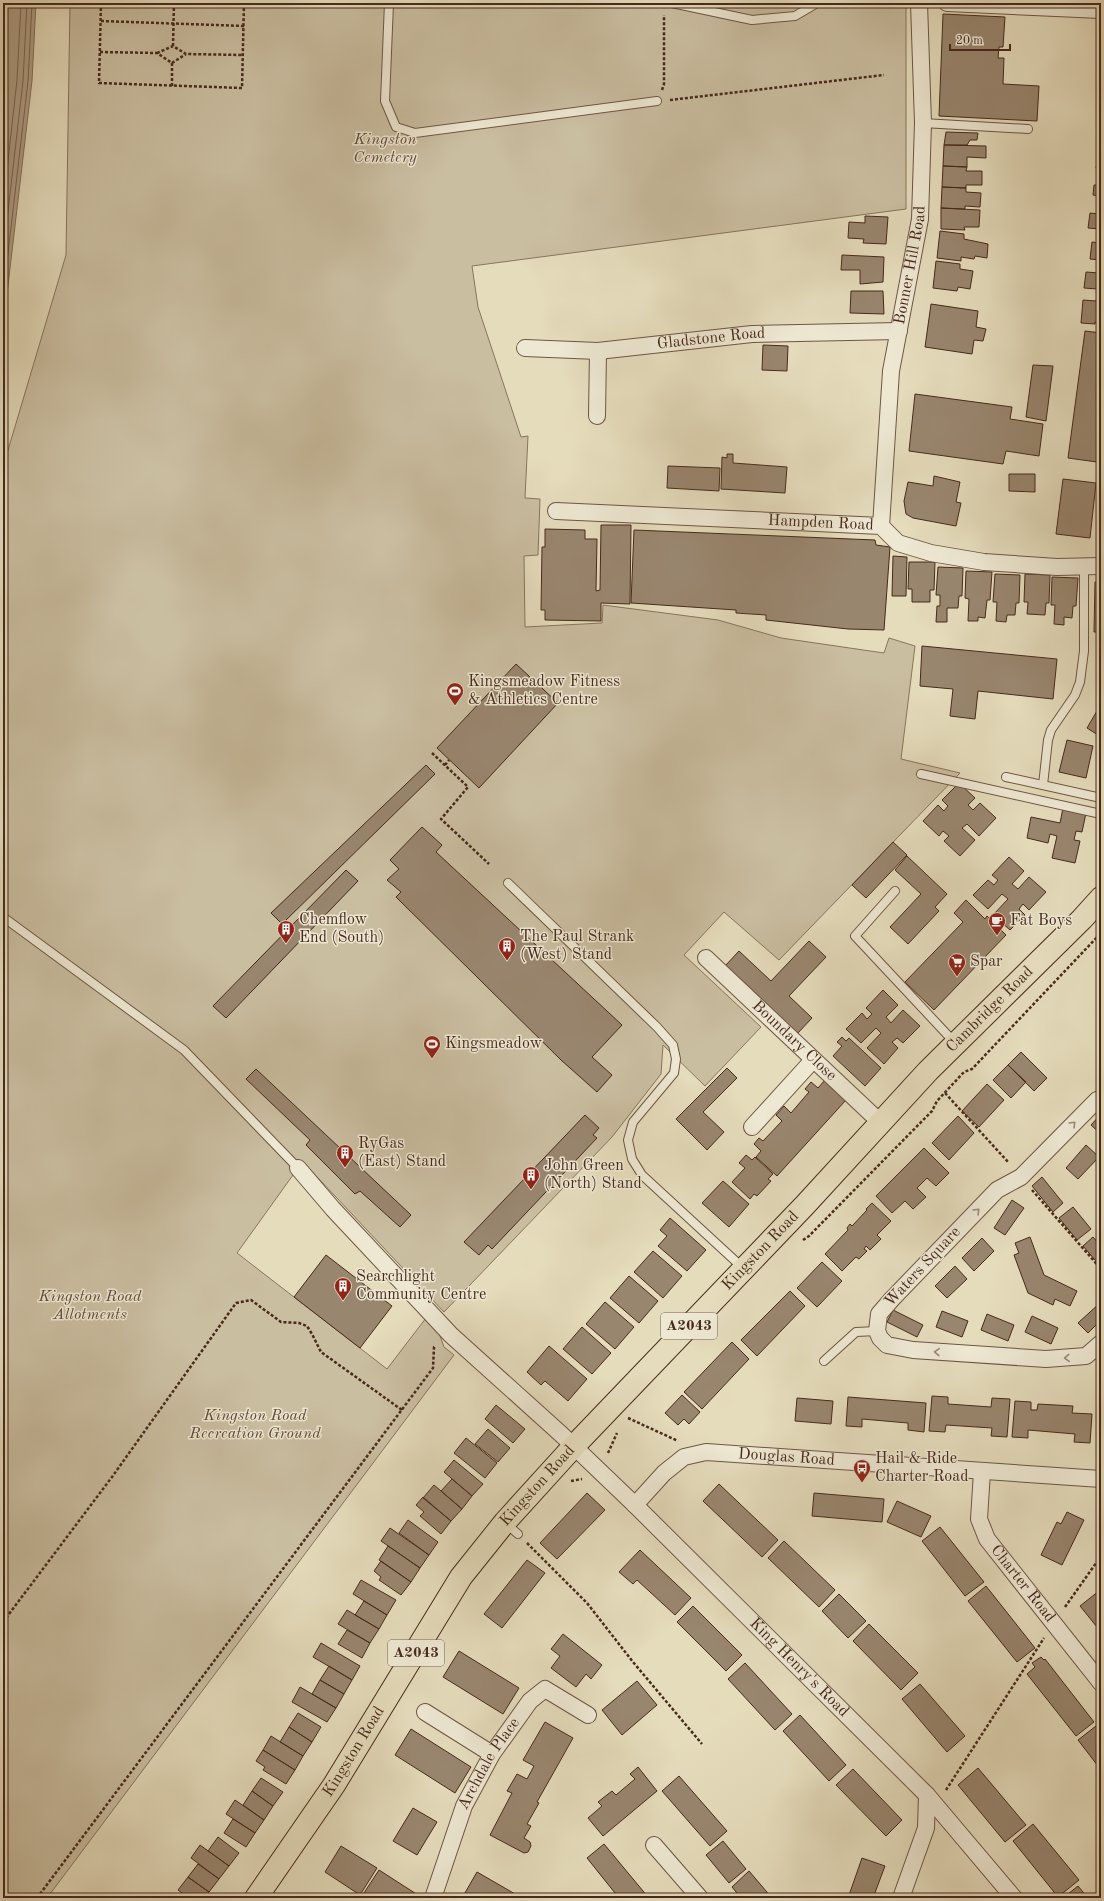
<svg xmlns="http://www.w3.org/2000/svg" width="1104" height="1901" viewBox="0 0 1104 1901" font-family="'Old Standard TT',serif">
<rect width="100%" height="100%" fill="#e5dcbc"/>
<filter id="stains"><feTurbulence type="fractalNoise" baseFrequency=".005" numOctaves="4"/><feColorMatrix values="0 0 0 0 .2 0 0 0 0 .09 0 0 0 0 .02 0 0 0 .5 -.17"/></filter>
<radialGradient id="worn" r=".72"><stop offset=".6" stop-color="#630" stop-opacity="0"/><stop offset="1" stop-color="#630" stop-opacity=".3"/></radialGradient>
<path fill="#cabea1" stroke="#88745e" d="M70,3H906V209L472,266L478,307L521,437L528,436L525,498L540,499L538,555L524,556L525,627L602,623L603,605L718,620L781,638L884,653L889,638L915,646L901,759L960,773L779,960L724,912L684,955L761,1027L705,1086L663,1045L661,1074L612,1137L444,1312L304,1163L298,1168L237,1253L387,1369L426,1318L439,1333L444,1347L454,1355L47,1898H3V467L66,255Z"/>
<path fill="#af9f86" stroke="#85705c" d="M3,3H36L32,81L3,328Z"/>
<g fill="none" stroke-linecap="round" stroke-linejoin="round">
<path stroke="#7b6451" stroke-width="1" d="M3,206L17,80L21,3
M3,255L23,81L27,3
M3,296L28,81L32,3"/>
</g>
<path fill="#99866f" stroke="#47291c" d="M943,14L1005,17L1003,47H999L998,58H1004L1003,84L1039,86L1037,121L939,116Z
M946,132L978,133L977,140H970L967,145H944Z
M944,145L986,146V158L967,157V167L943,166Z
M1098,155L1101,156V169L1096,168Z
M943,166L967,167L966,171H982V185H966V188L942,187Z
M1094,185H1101V199L1100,196L1093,195Z
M942,187L966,188V192L981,193L980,207L965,206V209L941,208Z
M941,208L980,210L979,227H964L965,230L941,229Z
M1099,212L1101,213V229L1088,228L1090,213L1098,214Z
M865,216L888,217L886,244L863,243L864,239L848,238L849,222L865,223Z
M940,231L964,234V239L988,244L987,258L975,256L974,259L961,257V261L937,258Z
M1092,242L1101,243V260L1090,259Z
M842,255L884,257L883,282L860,284V270H841Z
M936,261L960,264V269L973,271L970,289L958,287L957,291L933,288Z
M1099,268H1101V294L1096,293L1097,289L1084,288L1086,272L1099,273Z
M851,291H883L884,314L850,313Z
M1097,296L1101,297V322H1095V324L1081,323L1083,300L1096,301Z
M931,304L978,311L976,327L986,329L983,341L974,340L972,354L925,347Z
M1085,331L1101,333V426L1097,462L1068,458Z
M763,345L788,346L787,371L762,370Z
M1033,365L1053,366L1046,421L1026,417Z
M915,394L1012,407L1010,419L1043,424L1039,456L1006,451L1003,464L909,451Z
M727,454H733V463L787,467L785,493L721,489L722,457L727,458Z
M668,466L720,468L719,491L667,488Z
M1009,474H1035V492L1009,491Z
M934,476L960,482L956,502L961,503L956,526L913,518L906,514L904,501L908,482L933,486Z
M1063,479L1096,483L1090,538L1056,534Z
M601,525H631L630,604L601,603V621L545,620V610H541L542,547H545V529L585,530V539H597L596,591L600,590Z
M634,530L875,540L876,545L890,547L884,630L848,629L766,620V615L736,613V610L631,603Z
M893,556L907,557L906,596H892Z
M909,562H935L934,590H930V602H912V589H908Z
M938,567L963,568L962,596H959L958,608H947V622H936L937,606H940V595H936Z
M966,571L992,572L990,600H987L985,618L978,617V621H968L969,599L965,598Z
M995,574L1020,575L1019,603H1016L1015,615H1007L1006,622L996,621L997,602H993Z
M1025,574L1050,575L1049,603H1046L1045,615L1027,614L1028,602H1024Z
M1052,577L1078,578L1076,606H1073L1072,618L1064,617V625L1054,624L1055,605H1051Z
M1095,582H1101V632H1094Z
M922,646L1057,659L1053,699L978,691L975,719L950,716L953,689L920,686Z
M516,664L558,703L479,788L437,748Z
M1101,704V737L1087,728Z
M1067,740L1093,746L1086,778L1059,772Z
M426,765L435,774L282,924L271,913Z
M959,783L975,798L968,805L973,810L980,803L996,818L979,836L967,824L962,828L975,840L960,856L944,841L949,836L943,831L939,836L923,821L938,805L944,811L948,806L942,800Z
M1063,808L1086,813L1082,832L1076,831L1074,840L1080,841L1075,863L1052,858L1057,836L1050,834L1048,843L1027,838L1031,817L1060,823Z
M422,827L442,845L436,852L622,1025L592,1057L612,1075L597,1092L561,1060L396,897L401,892L387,880L399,869L390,860Z
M893,842L907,855L866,898L852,885Z
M907,856L947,894L935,907L939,911L908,944L890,927L921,894L895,870Z
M1009,857L1024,871L1012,884L1018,889L1029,877L1046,892L1029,910L1023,904L1019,909L1025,915L1010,930L993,915L1008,899L1002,894L988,909L973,895L988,880L994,885L998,880L992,875Z
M346,870L358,881L226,1018L213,1006Z
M966,900L985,919L987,916L1006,935L934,1010L905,982L963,922L954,913Z
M809,941L826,957L789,996L812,1018L797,1034L725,966L739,951L771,981Z
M883,990L898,1005L886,1017L891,1023L903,1010L920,1026L903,1043L897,1038L892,1042L898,1048L884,1064L867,1048L881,1033L876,1028L861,1043L846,1029L862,1013L867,1019L872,1014L866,1008Z
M842,1037L846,1041L849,1038L881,1068L865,1086L833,1056L842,1046L837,1042Z
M1021,1052L1047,1078L1034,1091L1008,1065Z
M1008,1065L1026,1082L1011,1098L993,1080Z
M727,1068L737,1078L703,1112L724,1132L707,1150L676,1119Z
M256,1069L411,1215L400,1227L360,1191L355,1194L306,1145L310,1140L246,1079Z
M825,1080L846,1100L777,1176L756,1157L761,1151L754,1144L759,1138L763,1141L782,1121L776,1115L784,1106L791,1113L809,1092L805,1089L811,1082L818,1088Z
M987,1084L1004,1100L979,1127L962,1111Z
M1101,1114V1134L1091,1125Z
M585,1115L599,1128L593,1135L597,1138L492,1249L488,1245L479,1255L464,1242Z
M958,1116L974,1133L949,1160L932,1143Z
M1086,1145L1099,1157L1078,1179L1066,1168Z
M924,1148L949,1173L936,1186L927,1178L917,1188L926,1197L913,1209L905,1201L892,1213L876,1196Z
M746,1155L752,1160L755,1157L773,1174L768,1179L771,1181L757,1196L754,1194L750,1199L732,1182L745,1168L739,1163Z
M1042,1177L1063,1203L1053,1212L1032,1186Z
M723,1181L749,1204L729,1227L702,1203Z
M1012,1200L1024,1208L1005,1235L994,1228Z
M872,1203L891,1221L877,1235L881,1239L870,1250L866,1246L864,1249L867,1251L859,1259L856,1257L842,1271L825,1254L848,1230L847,1228L850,1224L852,1226L867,1210L866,1209Z
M1073,1207L1091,1229L1077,1240L1059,1218Z
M670,1218L706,1250L687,1271L658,1246L667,1236L660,1230Z
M1030,1237L1044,1275L1077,1291L1070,1306L1055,1299L1053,1305L1028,1293L1014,1255L1019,1253L1015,1243Z
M1093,1237L1101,1246V1267L1083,1246Z
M982,1238L994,1251L974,1271L962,1258Z
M653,1251L682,1276L663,1298L634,1272Z
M326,1255L392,1306L360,1348L294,1297Z
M822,1262L842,1281L817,1307L797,1288Z
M955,1266L967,1279L947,1298L935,1286Z
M629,1276L658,1301L639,1323L610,1298Z
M790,1291L805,1306L757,1356L741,1340Z
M605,1302L634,1327L615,1349L586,1324Z
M1101,1302V1320L1088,1333L1078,1323Z
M893,1310L923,1325L917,1337L887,1322Z
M942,1311L968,1321L962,1337L936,1327Z
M987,1314L1014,1325L1008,1341L981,1330Z
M1032,1316L1058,1328L1051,1344L1025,1332Z
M582,1327L611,1353L592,1374L563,1349Z
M732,1342L749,1359L702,1409L684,1392Z
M549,1346L587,1379L568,1401L545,1381L541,1385L527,1372Z
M682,1395L700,1412L689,1424L684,1419L678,1425L665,1413Z
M932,1396L948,1397V1404L991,1407L992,1398L1010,1399L1007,1437L991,1436L992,1428L946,1425L945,1432L929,1431Z
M848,1397L926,1403L924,1432L908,1430V1423L862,1419V1427L846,1426Z
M797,1398L833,1401L831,1424L795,1421Z
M1015,1401L1031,1402V1410H1037L1038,1404L1073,1406L1072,1413L1092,1414L1090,1443L1074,1442L1075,1434L1028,1430V1438L1012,1437Z
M496,1405L525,1429L513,1443L485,1419Z
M488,1429L510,1448L498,1462L475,1444Z
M466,1438L497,1463L485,1478L454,1453Z
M454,1460L483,1484L472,1496L444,1472Z
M452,1479L472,1496L462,1509L441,1491Z
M719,1484L778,1540L762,1557L703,1501Z
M434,1485L462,1509L451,1521L423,1498Z
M587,1493L605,1510L557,1559L540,1543Z
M814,1493L884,1499L882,1522L812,1516Z
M423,1497L451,1521L441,1534L420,1516L424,1512L416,1505Z
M897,1501L931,1516L921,1537L887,1522Z
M1067,1512L1084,1520L1062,1565L1041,1555L1057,1522L1061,1524Z
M408,1520L438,1542L429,1555L399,1533Z
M940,1527L984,1582L965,1596L922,1541Z
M390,1528L429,1555L420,1568L381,1541Z
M784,1541L835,1590L819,1607L768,1558Z
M388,1546L420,1568L411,1582L379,1560Z
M640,1550L691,1598L675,1615L637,1580L633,1584L619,1572Z
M527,1560L545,1573L502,1628L484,1614Z
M381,1561L411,1582L401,1595L379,1580L381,1577L374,1571Z
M361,1580L396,1600L387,1615L353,1594Z
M986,1586L1035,1648L1017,1662L968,1601Z
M1099,1591L1101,1593V1632L1080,1606Z
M839,1594L866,1621L848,1638L822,1611Z
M364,1601L387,1615L379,1629L355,1615Z
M693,1606L742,1655L726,1671L677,1622Z
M347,1610L379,1629L370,1643L338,1624Z
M869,1624L918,1673L901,1690L853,1641Z
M347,1630L370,1643L362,1658L338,1644Z
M563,1634L602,1665L591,1679L586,1674L576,1687L551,1668L560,1656L551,1649Z
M321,1643L360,1666L352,1680L313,1657Z
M459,1651L519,1688L503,1714L443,1677Z
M1041,1657L1044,1660L1045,1659L1094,1722L1076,1736L1027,1674L1035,1667L1032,1663Z
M745,1663L792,1714L775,1730L728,1679Z
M329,1666L352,1680L344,1694L320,1680Z
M320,1680L344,1694L336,1708L312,1694Z
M637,1681L657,1705L622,1735L602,1710Z
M920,1684L965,1736L947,1752L902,1699Z
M300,1687L336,1708L327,1722L292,1702Z
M298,1713L321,1727L312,1742L289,1727Z
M800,1715L846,1765L829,1781L783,1731Z
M545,1722L573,1738L537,1802L539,1803L527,1824L531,1826L524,1838L530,1842L531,1846L528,1852L524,1853L490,1835L512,1793L507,1791L517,1774L527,1779L534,1766L523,1760Z
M1096,1726L1101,1732V1770L1078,1740Z
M289,1727L312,1742L303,1756L280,1742Z
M411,1729L471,1767L455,1793L395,1755Z
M271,1736L303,1756L295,1770L263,1750Z
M263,1750L295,1770L286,1784L263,1770L265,1767L256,1761Z
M638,1767L657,1791L603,1836L588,1818L602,1806L598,1802L612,1791L616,1795L635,1779L630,1774Z
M978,1768L1026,1825L1005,1842L958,1785Z
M853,1769L902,1820L886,1836L836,1785Z
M679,1776L727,1831L710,1846L662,1791Z
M261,1778L283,1792L273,1806L252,1791Z
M252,1791L273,1806L264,1820L243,1805Z
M235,1800L264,1820L255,1833L226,1814Z
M413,1808L437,1822L417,1855L393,1841Z
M233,1819L255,1833L246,1847L224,1833Z
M1033,1824L1079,1880L1058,1897L1013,1841Z
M218,1837L239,1853L229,1866L208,1851Z
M723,1841L746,1869L729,1883L706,1855Z
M604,1844L648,1897L647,1898H619L587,1858Z
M200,1845L229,1866L219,1879L191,1858Z
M341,1846L377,1868L360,1895L325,1872Z
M862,1858L885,1866L873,1898H848Z
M198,1864L219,1879L209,1892L188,1877Z
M379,1870L421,1897V1898H365L362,1896Z
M749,1871L772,1898H741L732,1887Z
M477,1872L522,1898H462Z
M188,1877L209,1892L205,1898H189L178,1890Z
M1078,1886L1088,1898H1063Z"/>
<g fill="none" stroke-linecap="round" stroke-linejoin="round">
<g stroke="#6e5644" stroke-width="10">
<path id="service" d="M389,3L385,101L396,127L415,133L657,101
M672,3L752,20L795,16L817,3
M923,123L1028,129
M921,774L1101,814
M1006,777L1101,798
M1043,785L1048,740L1051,730L1075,695L1080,682L1084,651V566
M508,883L657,1027L673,1045L676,1059L674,1073L633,1122L628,1140L632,1159L642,1175L743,1268
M895,891L855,936L956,1044
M3,917L184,1050L298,1168
M824,1361L856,1332L877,1331
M505,1523L518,1534"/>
</g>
<g stroke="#6e5644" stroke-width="18">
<g id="minor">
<path d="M947,3L1101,10"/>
<path id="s1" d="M525,348L598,351L752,334L899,331"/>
<path d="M597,416L598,351"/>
<path id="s2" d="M556,511L881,526L898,543L931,553L984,562L1057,567L1101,566"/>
<path id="s3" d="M881,526L891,371L920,219L923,123L919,3"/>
<path id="s4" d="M706,958L881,1123"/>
<path d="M1101,1099L1097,1100L1021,1177L997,1190L892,1299L879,1314L877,1331L880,1338L887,1345L913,1350L1046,1359L1086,1356L1101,1343"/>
<path d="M752,1127L813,1060"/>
<path id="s5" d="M298,1168L333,1209L451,1335L562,1435L635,1505L927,1795L1014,1898"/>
<path id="s6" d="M982,1472L979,1519L987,1539L1101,1683"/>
<path id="s7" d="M635,1505L664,1473L684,1457L706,1452L1101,1479"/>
<path d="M425,1712L492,1754"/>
<path d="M654,1845L700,1898"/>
<path id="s8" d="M433,1898L464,1806L492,1754L530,1701L545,1689L588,1715"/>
<path d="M901,1898L926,1828L927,1795"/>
</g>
</g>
<g stroke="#47291c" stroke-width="24">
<g id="primary">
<path id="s9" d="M256,1898L334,1785L461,1577L505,1522L574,1446L805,1205L928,1071L1082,919L1101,898"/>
</g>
</g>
<path stroke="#47291c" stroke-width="2.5" stroke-dasharray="3 2" stroke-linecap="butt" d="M101,3L99,83L242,88L244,3
M101,21L244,26
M173,46L174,3
M100,52L157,53L172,63L186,54
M157,53L173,46L186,54L243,55
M172,63V86
M662,90L664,84V15
M670,100L884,75
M432,753L468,787L441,819L489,864
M445,765L449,760
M945,1093L1009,1163
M1032,1190L1101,1269
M803,1240L809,1236L932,1111L937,1101L964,1072L972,1069L1101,933
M628,1418L678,1441
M608,1453L617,1433
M571,1481L582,1479
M527,1543L587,1603L633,1662L702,1744
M1065,1607L1101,1556
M3,1622L112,1477L236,1303L251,1300L281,1322L299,1323L307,1326L312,1334L321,1352L402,1410
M946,1790L1044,1638
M37,1898L433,1368L434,1347L436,1346"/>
<use href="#service" stroke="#eee8d3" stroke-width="8"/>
<use href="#minor" stroke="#eee8d3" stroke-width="16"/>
<use href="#primary" stroke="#e5dcbc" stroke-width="22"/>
</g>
<defs><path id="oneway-chevron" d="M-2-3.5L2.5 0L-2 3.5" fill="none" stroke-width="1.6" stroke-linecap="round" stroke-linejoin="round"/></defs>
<g stroke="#9a8878">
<use href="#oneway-chevron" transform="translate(1073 1124) rotate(-45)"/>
<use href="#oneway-chevron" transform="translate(977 1211) rotate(-46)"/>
<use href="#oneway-chevron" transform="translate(937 1352) rotate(-177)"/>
<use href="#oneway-chevron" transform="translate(1067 1358) rotate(176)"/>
</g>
<defs>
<g id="stadium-pin" transform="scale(0.9)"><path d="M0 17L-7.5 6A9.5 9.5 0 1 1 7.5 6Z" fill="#8f2418" stroke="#eee8d3"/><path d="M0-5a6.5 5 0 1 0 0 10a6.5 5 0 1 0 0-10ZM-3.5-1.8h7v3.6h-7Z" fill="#fff"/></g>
<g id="cafe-pin" transform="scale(0.9)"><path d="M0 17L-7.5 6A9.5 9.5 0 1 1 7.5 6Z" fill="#8f2418" stroke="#eee8d3"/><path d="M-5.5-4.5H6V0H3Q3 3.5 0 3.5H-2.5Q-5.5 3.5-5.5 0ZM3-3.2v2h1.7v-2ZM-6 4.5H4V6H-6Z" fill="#fff"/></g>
<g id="building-pin" transform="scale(0.9)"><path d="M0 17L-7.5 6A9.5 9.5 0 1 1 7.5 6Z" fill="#8f2418" stroke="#eee8d3"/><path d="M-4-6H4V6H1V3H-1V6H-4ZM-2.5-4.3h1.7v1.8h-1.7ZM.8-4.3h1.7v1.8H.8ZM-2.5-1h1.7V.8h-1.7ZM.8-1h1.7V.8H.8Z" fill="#fff"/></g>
<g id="supermarket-pin" transform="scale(0.9)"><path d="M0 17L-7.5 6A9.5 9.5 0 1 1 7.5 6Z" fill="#8f2418" stroke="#eee8d3"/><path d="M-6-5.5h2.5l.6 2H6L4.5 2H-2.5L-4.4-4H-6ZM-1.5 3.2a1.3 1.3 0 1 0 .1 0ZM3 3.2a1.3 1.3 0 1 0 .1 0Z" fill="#fff"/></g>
<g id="bus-pin" transform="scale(0.9)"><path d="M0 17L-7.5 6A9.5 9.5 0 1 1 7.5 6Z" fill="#8f2418" stroke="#eee8d3"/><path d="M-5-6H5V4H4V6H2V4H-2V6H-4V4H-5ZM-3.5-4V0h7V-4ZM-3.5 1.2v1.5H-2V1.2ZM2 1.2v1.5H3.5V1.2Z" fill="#fff"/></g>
</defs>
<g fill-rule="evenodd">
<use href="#stadium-pin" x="455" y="691"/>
<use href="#cafe-pin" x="997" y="921"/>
<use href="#building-pin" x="286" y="929"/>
<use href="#building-pin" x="507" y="946"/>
<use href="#supermarket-pin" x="957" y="962"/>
<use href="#stadium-pin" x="432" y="1044"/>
<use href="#building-pin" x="345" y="1153"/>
<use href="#building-pin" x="531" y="1175"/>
<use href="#building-pin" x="343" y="1286"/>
<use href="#bus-pin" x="862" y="1468"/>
</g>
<g text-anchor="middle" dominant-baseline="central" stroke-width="3" stroke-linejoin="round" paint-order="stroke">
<g fill="#eee8d3" stroke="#796253" stroke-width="1">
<rect x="661" y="1313" width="56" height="26" rx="3"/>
<rect x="388" y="1640" width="56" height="26" rx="3"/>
</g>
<g font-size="15" font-weight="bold" fill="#47291c">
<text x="689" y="1326">A2043</text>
<text x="416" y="1653">A2043</text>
</g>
<g font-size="16" font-style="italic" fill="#614737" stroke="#eee8d3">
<text x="385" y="140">Kingston<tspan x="385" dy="18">Cemetery</tspan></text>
<text x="90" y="1297">Kingston Road<tspan x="90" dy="18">Allotments</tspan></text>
<text x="255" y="1416">Kingston Road<tspan x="255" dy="18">Recreation Ground</tspan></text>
</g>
<g font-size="16" fill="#47291c" stroke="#eee8d3">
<text stroke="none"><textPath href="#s3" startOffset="263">Bonner Hill Road</textPath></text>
<text stroke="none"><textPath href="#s1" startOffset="187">Gladstone Road</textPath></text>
<text stroke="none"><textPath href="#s2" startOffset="265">Hampden Road</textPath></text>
<text stroke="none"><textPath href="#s9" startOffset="1157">Cambridge Road</textPath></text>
<text stroke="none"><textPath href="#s4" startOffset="121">Boundary Close</textPath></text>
<text stroke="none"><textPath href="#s9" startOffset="824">Kingston Road</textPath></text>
<text transform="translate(923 1267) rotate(-47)">Waters Square</text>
<text stroke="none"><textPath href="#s7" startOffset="172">Douglas Road</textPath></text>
<text stroke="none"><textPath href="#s9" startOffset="500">Kingston Road</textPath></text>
<text stroke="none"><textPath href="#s6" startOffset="126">Charter Road</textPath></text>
<text stroke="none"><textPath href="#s5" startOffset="708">King Henry's Road</textPath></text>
<text stroke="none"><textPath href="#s9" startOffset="176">Kingston Road</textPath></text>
<text stroke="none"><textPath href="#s8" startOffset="146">Archdale Place</textPath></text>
</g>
<g font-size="16" fill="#47291c" stroke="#eee8d3" text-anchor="start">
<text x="468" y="682">Kingsmeadow Fitness<tspan x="468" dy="18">&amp; Athletics Centre</tspan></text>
<text x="299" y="920">Chemflow<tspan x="299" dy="18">End (South)</tspan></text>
<text x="1010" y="921">Fat Boys</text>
<text x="520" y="937">The Paul Strank<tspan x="520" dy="18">(West) Stand</tspan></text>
<text x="970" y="962">Spar</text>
<text x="445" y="1044">Kingsmeadow</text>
<text x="358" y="1144">RyGas<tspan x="358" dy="18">(East) Stand</tspan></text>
<text x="544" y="1166">John Green<tspan x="544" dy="18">(North) Stand</tspan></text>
<text x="356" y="1277">Searchlight<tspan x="356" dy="18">Community Centre</tspan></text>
<text x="875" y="1459">Hail &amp; Ride<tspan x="875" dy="18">Charter Road</tspan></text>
</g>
</g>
<rect width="1104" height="1901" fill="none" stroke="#e5dcbc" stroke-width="16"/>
<rect x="4" y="4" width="1096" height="1893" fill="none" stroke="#47291c" stroke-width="2"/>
<rect x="8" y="8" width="1088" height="1885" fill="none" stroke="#47291c"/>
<path d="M950 44v6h60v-6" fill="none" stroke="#47291c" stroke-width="2"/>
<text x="956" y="44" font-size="12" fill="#47291c" stroke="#eee8d3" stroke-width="3" paint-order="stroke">20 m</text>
<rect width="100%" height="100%" filter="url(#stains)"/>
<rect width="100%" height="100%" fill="url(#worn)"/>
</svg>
